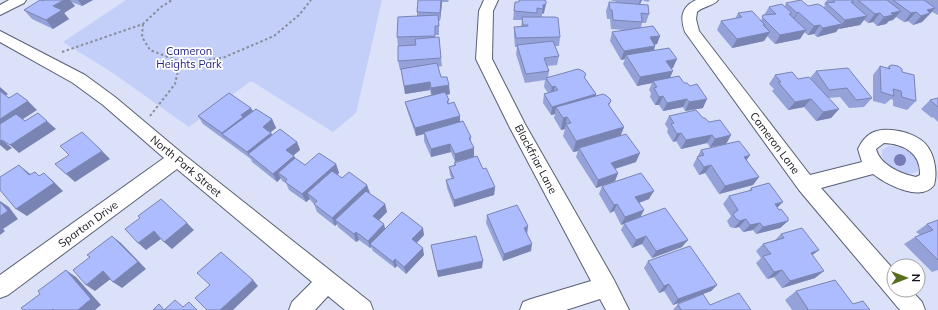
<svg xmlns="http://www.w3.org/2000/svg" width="938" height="310" viewBox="0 0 938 310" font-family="Mulish,sans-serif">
<rect width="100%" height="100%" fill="#dbe1f8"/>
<path fill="#c3cef9" d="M126,0H382L356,113L333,132L251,81L189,127L113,73L63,42Z
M889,146C902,146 913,152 919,163L918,171C905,179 879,167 882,150Z"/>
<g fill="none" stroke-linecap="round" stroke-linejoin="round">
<g stroke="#5a5f73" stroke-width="2">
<path id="street" d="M9,0H26L24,3L0,15V5Z
M484,0H498L493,11L492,59L525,124L614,280L629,310H606L600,299L566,310H520L523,302L531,299L591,281L509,126L476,59L479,11Z
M696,0H718C714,6 703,6 697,12L696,19L699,31L810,175L862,162L858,149C865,134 875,128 892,130C902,131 913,134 921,140C934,149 938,171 934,185C921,203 886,184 873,174L821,188L894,270V290H911L922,302L925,310H900L799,190L685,32C680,18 681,7 696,0ZM884,143C904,144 921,153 920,175L916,177C901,174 880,165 876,149Z
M0,31L85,75L115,97L183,154L370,302L373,310H345L328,296L315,310H289L292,302L312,282L177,169L8,295L0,298V275L164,158L103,105L73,83L0,42Z"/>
</g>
<path stroke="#888c9d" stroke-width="2" stroke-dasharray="2.5 2.5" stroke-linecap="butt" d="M143,24L142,37L150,50L186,64L225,57L274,36L299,15L311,0
M62,52L143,24L161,7L172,0
M150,116L175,84L180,62"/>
<use href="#street" fill="#fff" fill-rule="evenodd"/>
</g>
<circle fill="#777bb7" cx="900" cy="160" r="6"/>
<path fill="#95a2da" d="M45,0H93L82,6L71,2L75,6L64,13L69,19L53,29L32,19L24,10Z
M418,0H449L448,2H442L440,21H439V35H435V38L441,58L442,66L438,67L441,77L450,94L447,95L449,103L460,122L471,137V142L455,162L451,152L431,157L424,141V134L416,136L407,110L405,102L431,95L430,90L405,94L401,70H400L398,61V46L397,37L417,16V12Z
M544,0V13L542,14V17L560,37L559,46H555L559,56L557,65L547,66L549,71L548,78L586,74L585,78L596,94V96L610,103L609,106L624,127L621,135L636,162L615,169L618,173L615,181L596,188L576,157L578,151L573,152L563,136L565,129L561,130L554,118L555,114L551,115L543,103L544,94L548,93L544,87L545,80L525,83L516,54L517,47H515L514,36V27H521L522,20H513L515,2H519Z
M610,0H650L648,2L642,0L640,4L649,14L646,23H642L641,28L660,36L657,44L655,45L654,51L673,68H671L670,78L703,108L685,111L683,107L663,111L659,105H655L650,97L651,93L649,90L652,83L637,86L623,64L625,59L621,60L610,41L612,32L624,30L611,29L610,19H607L606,11L609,2L620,3Z
M827,0H938V15L932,12L922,22L913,25L908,21L904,22L896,17L893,20L889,21L886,24L877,26L873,22L868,23L864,20L860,25L838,29L836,32L817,37L814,34L808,35L804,32L800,39L775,44L767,36L764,41L732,48L717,30L721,21L735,19L738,13L761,20L769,7L785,6L786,3L808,6L824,7L825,5L824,4Z
M880,66L887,68L889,66L902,72L916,101L907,110L893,106V100L891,99L885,104L873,101V75Z
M816,71L872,98L864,107L849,108L840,97L828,98L839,109L831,118L816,121L804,107L788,110L772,91L774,89L769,84L775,75L798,79L810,78Z
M938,98V122L933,117L932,118L921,109L930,100Z
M253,111L272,119L276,128L271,132L272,135L297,142L300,150L294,155L295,158L305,165L336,164L339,173L337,174L342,178L367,185L369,193L385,204L387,212L379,220L385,229L424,235L417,243L424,255L406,274L397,266L395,268L373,251L371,247L370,248L359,240L356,242L338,227L337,224L335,226L317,212L314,204L311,201L310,199L306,202L289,190L286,183L282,181L281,178L277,182L252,162L251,159L203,124L198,116Z
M669,116L703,118L731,135L726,144L710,147L707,143L681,149L676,141L673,142L667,132L668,129L665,124Z
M701,150L746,160L759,177L753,185L719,194L705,173L699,175L693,165Z
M454,163L483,169L495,187L494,195L454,207L447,188L446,180L452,179L450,175L449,167L454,165Z
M602,186L649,199L639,203L641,217L682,247L652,258L642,244L632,248L621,230L624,224L621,225L614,211L610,213L599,194Z
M751,188L777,208L788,221L780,228L756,234L753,230L743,232L739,227L734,228L730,227L727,221L731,216L723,204L729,196L748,192Z
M487,215L527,233L531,251L503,261L486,223Z
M938,220V270L932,272L904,244L915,237L920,235L916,232L927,224Z
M781,234L819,250L812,255L815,278L782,288L774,277L767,279L756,263L761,258L756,251L763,244L775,240Z
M431,245L482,268L438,277Z
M648,261L717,285L711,291L673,305L664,291L659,293L644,268Z
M796,291L853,304L870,310H792L785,300Z
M678,304L710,305L751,310H673Z"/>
<path fill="#7984b2" d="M64,0H70L75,6L64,13L69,19L53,29L46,20L53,6Z
M78,0H93L82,6Z
M441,0H442V4L440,21V13Z
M640,0H642L638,8Z
M546,4L544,13L542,14L543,5Z
M935,8L922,22L913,25L921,16L927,10Z
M901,11L893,20L889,21L886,24L877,26L884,17L891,13Z
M798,12L793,21L791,22L797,13Z
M916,12L908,21L904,22L911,13Z
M880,13L873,22L868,23L875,14Z
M867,16L860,25L839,29L845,20Z
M842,24L836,32L817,37L823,28Z
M820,25L814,34L808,35L814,26Z
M806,30L800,39L775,44L780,35Z
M770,32L764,41L732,48L737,39Z
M660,36L657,44L646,46L650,37Z
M655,46L652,55H626L625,59L621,60L624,51Z
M677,59L673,68L662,70L666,61Z
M673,71L669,80L653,81L652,83L637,86L640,77Z
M430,82V90L405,94L404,86Z
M449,85L450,94L432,97L431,88Z
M555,86L553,95L550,96L552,87Z
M0,87L8,94L0,99Z
M596,94L594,103L556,107L555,114L551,115L552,107Z
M663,96L659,105H655L659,97Z
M687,99L683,107L663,111L667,103Z
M707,99L703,108L685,111L689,102Z
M811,99L804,107L788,110L795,102Z
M28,101L37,110L0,134V119Z
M251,108L256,116L222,134L227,141L222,133L241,115Z
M839,109L831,118L816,121L823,112Z
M460,116V125L424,132V134L416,136L415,128Z
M567,117L565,129L561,130L563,118Z
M272,119L276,128L267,135L263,127Z
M47,121L56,129L19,153L10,145Z
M624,127L619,139L579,148L578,151L573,152L576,141Z
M271,133L276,141L249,155L247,152Z
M681,133L676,141L673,142L677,134Z
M712,135L707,143L681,149L686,140Z
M731,135L726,144L710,147L715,139Z
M2,140L12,148L7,151L0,145V141Z
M297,142L300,150L290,158L286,150Z
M450,144L451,152L431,157V149Z
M474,148V157L455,162V154Z
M102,151L110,159L75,182L66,174Z
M640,153L636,162L608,171L611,163Z
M750,155L744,164V157Z
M294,156L298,164L278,173L281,178L277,182L273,174Z
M336,164L339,173L312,197L307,193L310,199L306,202L302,194Z
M19,165L29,173L39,183L29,175Z
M711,165L705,173L699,175L704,167Z
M44,173L53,181L63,191L27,216L16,209Z
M618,173L615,181L596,188L598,180Z
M759,177L753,185L719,194L725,186Z
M367,185L370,193L338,223L335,220L337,224L335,226L332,218Z
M495,187L494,195L454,207V200Z
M654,191L649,199L632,205L635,197Z
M0,201L9,207L18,219L3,229L5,231L0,235Z
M783,202L776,209L775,204Z
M385,204L387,212L375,224L373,216Z
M617,204L614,211L610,213L614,205Z
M644,210L640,218L621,225L625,217Z
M746,219L739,227L734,228L740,221Z
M788,221L780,228L756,234L763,227Z
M187,223L194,230L172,249L164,242Z
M760,223L753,230L743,232L750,225Z
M384,224L386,232L370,244L371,247L370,248L368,241Z
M528,226L527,234L524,228Z
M423,228L424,235L413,246L412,239Z
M154,231L161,239L146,250L138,243Z
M356,232L359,240L356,242L354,234Z
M112,236L121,243L146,269L122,288L113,282Z
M646,236L642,244L632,248L636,240Z
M688,240L682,247L652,258L656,251Z
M532,244L531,251L503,261L504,254Z
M423,248L424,255L406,274L404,267Z
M819,250L810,257L811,253Z
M395,259L397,266L395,268L393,262Z
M483,261L482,268L438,277L437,271Z
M66,270L76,277L101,305L95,310H78Z
M782,270L774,277L767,279L774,272Z
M103,271L112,278L95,291L86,285Z
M824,271L815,278L782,288L790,281Z
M253,280L258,286L233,310H220Z
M669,284L664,291L659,293L664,286Z
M717,285L711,291L673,305L678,299Z"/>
<path fill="#adbcfe" stroke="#7984b2" d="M40,0L43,1L45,0H64L53,6L62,10L46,20L24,10Z
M418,0H441L440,13L417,12Z
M519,0H544L546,1V4L543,5V9L537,8V13L514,11L515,2H519Z
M801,0L808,6L818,4L822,6L842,24L823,28L820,25L814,26L798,12L797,13L786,3Z
M833,0H852L854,2H851L867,16L845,20L826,3L835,2Z
M858,0H887L901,11L891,13L893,15L884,17L880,13L875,14Z
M893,0H924L935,8L927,10L930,13L921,16L916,12L911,13Z
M609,2L648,5L649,14L641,13L642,22L613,20L612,10H610Z
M782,4L792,13L789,14L806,30L780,35L762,17L763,15L776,14L769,7Z
M752,11L765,25H763L770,32L737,39L721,21L742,17L738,13Z
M438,15L439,26H435V36L397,37L398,17Z
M522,17H555L558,18L560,37L516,38L514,27L528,26V25H523Z
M653,26L660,36L650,37L655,46L624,51L612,32Z
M439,37L441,58L398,61V46L416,45L415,39Z
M553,41L559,56L544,58L549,71L526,74L517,45Z
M669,48L677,59L666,61L673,71L640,77L626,55Z
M437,63L441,77H447L449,85L431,88L430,82L404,86L401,69Z
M892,65L898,66L902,69V72L914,75L916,101L902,97L901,91L893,89L894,96L881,92L880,66L890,69L889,66Z
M848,68L872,98L856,100L847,88L829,90L816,71Z
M578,69L583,71L586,74L584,77L596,94L552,107L544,94L558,90L555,86L552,87L546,78Z
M792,72L798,79L809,77L839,109L823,112L811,99L795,102L778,82H781L775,75Z
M679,76L684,83H687L690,86L697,84L707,99L689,102L687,99L667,103L663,96L659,97L654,88L657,87L653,81Z
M0,91L9,98L17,93L28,101L0,119Z
M445,92L449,100L447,101L448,104L454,102L460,116L415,128L405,102Z
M229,93L251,108L241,115L243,117L222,133L198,116Z
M603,94L607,96L611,100L610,103L608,104L624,127L576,141L566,124L571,123L567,117L563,118L556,107Z
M938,98V107L930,100Z
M256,109L272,119L263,127L271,133L247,152L222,134Z
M696,110L703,118H705L709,122L720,120L731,135L715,139L712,135L686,140L681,133L677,134L671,124L674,123L669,116Z
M38,113L47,121L10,145L2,140L0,141V124L16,114L25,121Z
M463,121L471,137L469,138L474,148L455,154L450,144L431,149L424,132Z
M280,129L297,142L286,150L294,156L273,174L248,154Z
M82,132L102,151L66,174L55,164L69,155L60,146Z
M626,134L640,153L611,163L618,173L598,180L579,148Z
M739,141L750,155L744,157L759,177L725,186L711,165L704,167L697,157L704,155L701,150Z
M319,153L336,164L302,194L285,182L287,179L278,173L295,158L305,165Z
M477,156L483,169L486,168L495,187L454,200L446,180L454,178L449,167L456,165L454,163Z
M19,165L29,175L35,172L39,176L44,173L54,183L16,209L0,190V177Z
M332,171L342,178L349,172L367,185L332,218L314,204L317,201L307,193Z
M641,173L654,191L635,197L644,210L625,217L617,204L614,205L602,186Z
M769,183L783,202L775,204L779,210L781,209L788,218V221L763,227L760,223L750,225L746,219L740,221L736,219L733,214L738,210L729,196L752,190L751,188Z
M366,191L385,204L373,216L384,224L368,241L356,232L354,234L335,220Z
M161,199L187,223L164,242L154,231L138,243L125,229L140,218L138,216Z
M0,202L8,211L0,216Z
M517,205L528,226L524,228L532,244L504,254L487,215Z
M665,208L688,240L656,251L646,236L636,240L624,223Z
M402,212L423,228L412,239L423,248L404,267L395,259L393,262L370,244Z
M938,220V260L915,237L933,230L927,224Z
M802,228L819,250L811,253L824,271L790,281L782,270L774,272L763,256L771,254L763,244L784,238L781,234Z
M112,236L138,262L113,282L103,271L86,285L73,270L90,257L87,255Z
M476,236L483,261L437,271L431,245Z
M690,246L717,285L678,299L669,284L664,286L648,261Z
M221,252L253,280L220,310H207L195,298L210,285L197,273Z
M66,270L91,299L78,310H54L53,309L52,310H23L21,308L40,294L38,291Z
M835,280L853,304L863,301L870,310H807L808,309L796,291Z
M739,293L751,310H681L678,304L703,294L710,305Z
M175,300L183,307L189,302L197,310H153L159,304L164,310Z"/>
<g text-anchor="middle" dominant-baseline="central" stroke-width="3.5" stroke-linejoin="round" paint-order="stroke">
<g font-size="11" fill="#252782" stroke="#fff">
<text x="189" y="51">Cameron<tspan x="189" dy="13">Heights Park</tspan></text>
</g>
<g font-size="11" fill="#13141c" stroke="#fff">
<text transform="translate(775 143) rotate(53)">Cameron Lane</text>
<text transform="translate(536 159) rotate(62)">Blackfriar Lane</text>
<text transform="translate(186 166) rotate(40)">North Park Street</text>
<text transform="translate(88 224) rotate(-36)">Spartan Drive</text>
</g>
</g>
<g transform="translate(906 278) rotate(90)"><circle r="19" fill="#ffffff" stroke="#a1a1a4"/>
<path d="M0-3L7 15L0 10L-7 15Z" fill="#576e1e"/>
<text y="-6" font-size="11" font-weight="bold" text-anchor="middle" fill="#13141c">N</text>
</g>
</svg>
